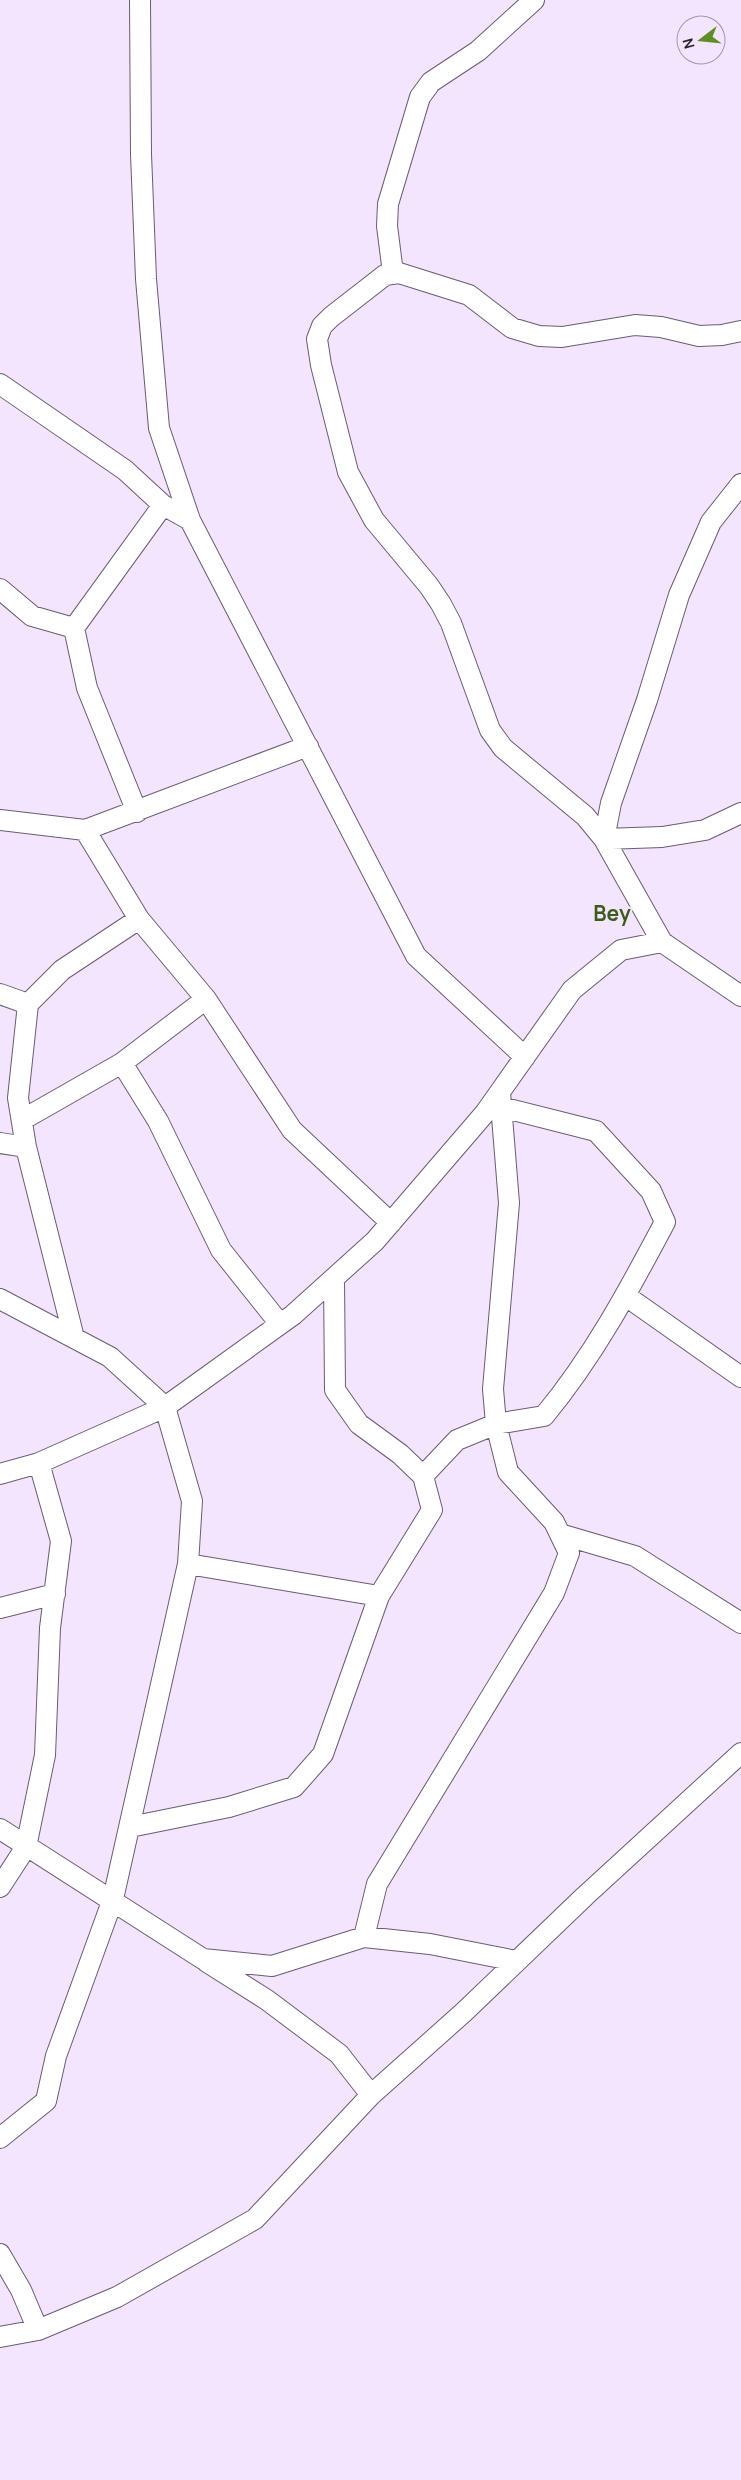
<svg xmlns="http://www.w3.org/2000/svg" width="741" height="2480" viewBox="0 0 741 2480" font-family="Manrope,sans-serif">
<rect width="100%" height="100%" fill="#f4e5ff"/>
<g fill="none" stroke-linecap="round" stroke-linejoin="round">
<g stroke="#6a5c72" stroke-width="22">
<path id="minor" d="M140,0L141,154L146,279L159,428L190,520
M393,273L387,226L388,204L420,97L431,82L478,51L534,0
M0,384L125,470L163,505L190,520L416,956L525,1057
M741,484L711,522L679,595L647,700L611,803L604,839L662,837L705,830L741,813
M0,589L32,616L74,628L87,688L137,812
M74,628L163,505
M0,820L85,830L308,746
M85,830L139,919L206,999L292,1130L391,1223
M662,942L604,839L585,816L503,748L490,730L451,623L441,604L429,586L374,520L348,472L321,365L317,339L322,326L331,317L385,275L399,273L469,295L512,328L539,336L562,337L635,325L661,327L699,336L722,335L741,331
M0,994L28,1004
M122,1063L158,1121L221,1250L280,1324
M22,1120L122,1063L206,999
M0,1143L26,1147
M626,1296L741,1377
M0,1299L110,1357L165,1407L192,1501L188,1564L113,1899L56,2056L46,2101L0,2138
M74,1338L26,1147L18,1098L28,1004L62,970L139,919
M0,1474L39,1463L165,1407L293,1315L375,1241L485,1113L572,990L621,950L662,942L741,996
M423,1476L457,1440L496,1424L544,1416C593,1357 629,1290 665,1222L651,1191L596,1131L501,1107
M560,1534L635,1556L741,1623
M188,1564L379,1596
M0,1608L55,1594
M130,1827L229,1807L294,1787L323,1754L379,1596L432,1510L423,1476L400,1454L359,1424L335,1390L334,1278
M0,1829L203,1959L272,1966L364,1937L430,1944L516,1961
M0,1887L26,1847L45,1755L50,1628L61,1541L39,1463
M364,1937L377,1884L554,1593L569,1553L554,1522L508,1472L496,1424L493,1389L509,1203L500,1092
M207,1962L267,2000L339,2054L371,2095
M0,2254L21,2290L38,2330
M0,2337L38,2330L117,2297L255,2219L371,2095L464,2012L585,1896L741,1753"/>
</g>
<use href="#minor" stroke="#fff" stroke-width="20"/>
</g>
<g text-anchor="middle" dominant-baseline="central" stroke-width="4.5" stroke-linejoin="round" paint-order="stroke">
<g font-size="21" font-weight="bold" fill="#3c5c1b" stroke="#f4e5ff">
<text x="612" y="913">Bey</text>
</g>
</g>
<g transform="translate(701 40) rotate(254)"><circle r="24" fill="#f4e5ff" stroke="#a397ab"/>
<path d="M0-4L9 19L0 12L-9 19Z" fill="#5d8f26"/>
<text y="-8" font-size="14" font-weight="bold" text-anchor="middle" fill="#29232d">N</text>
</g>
</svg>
